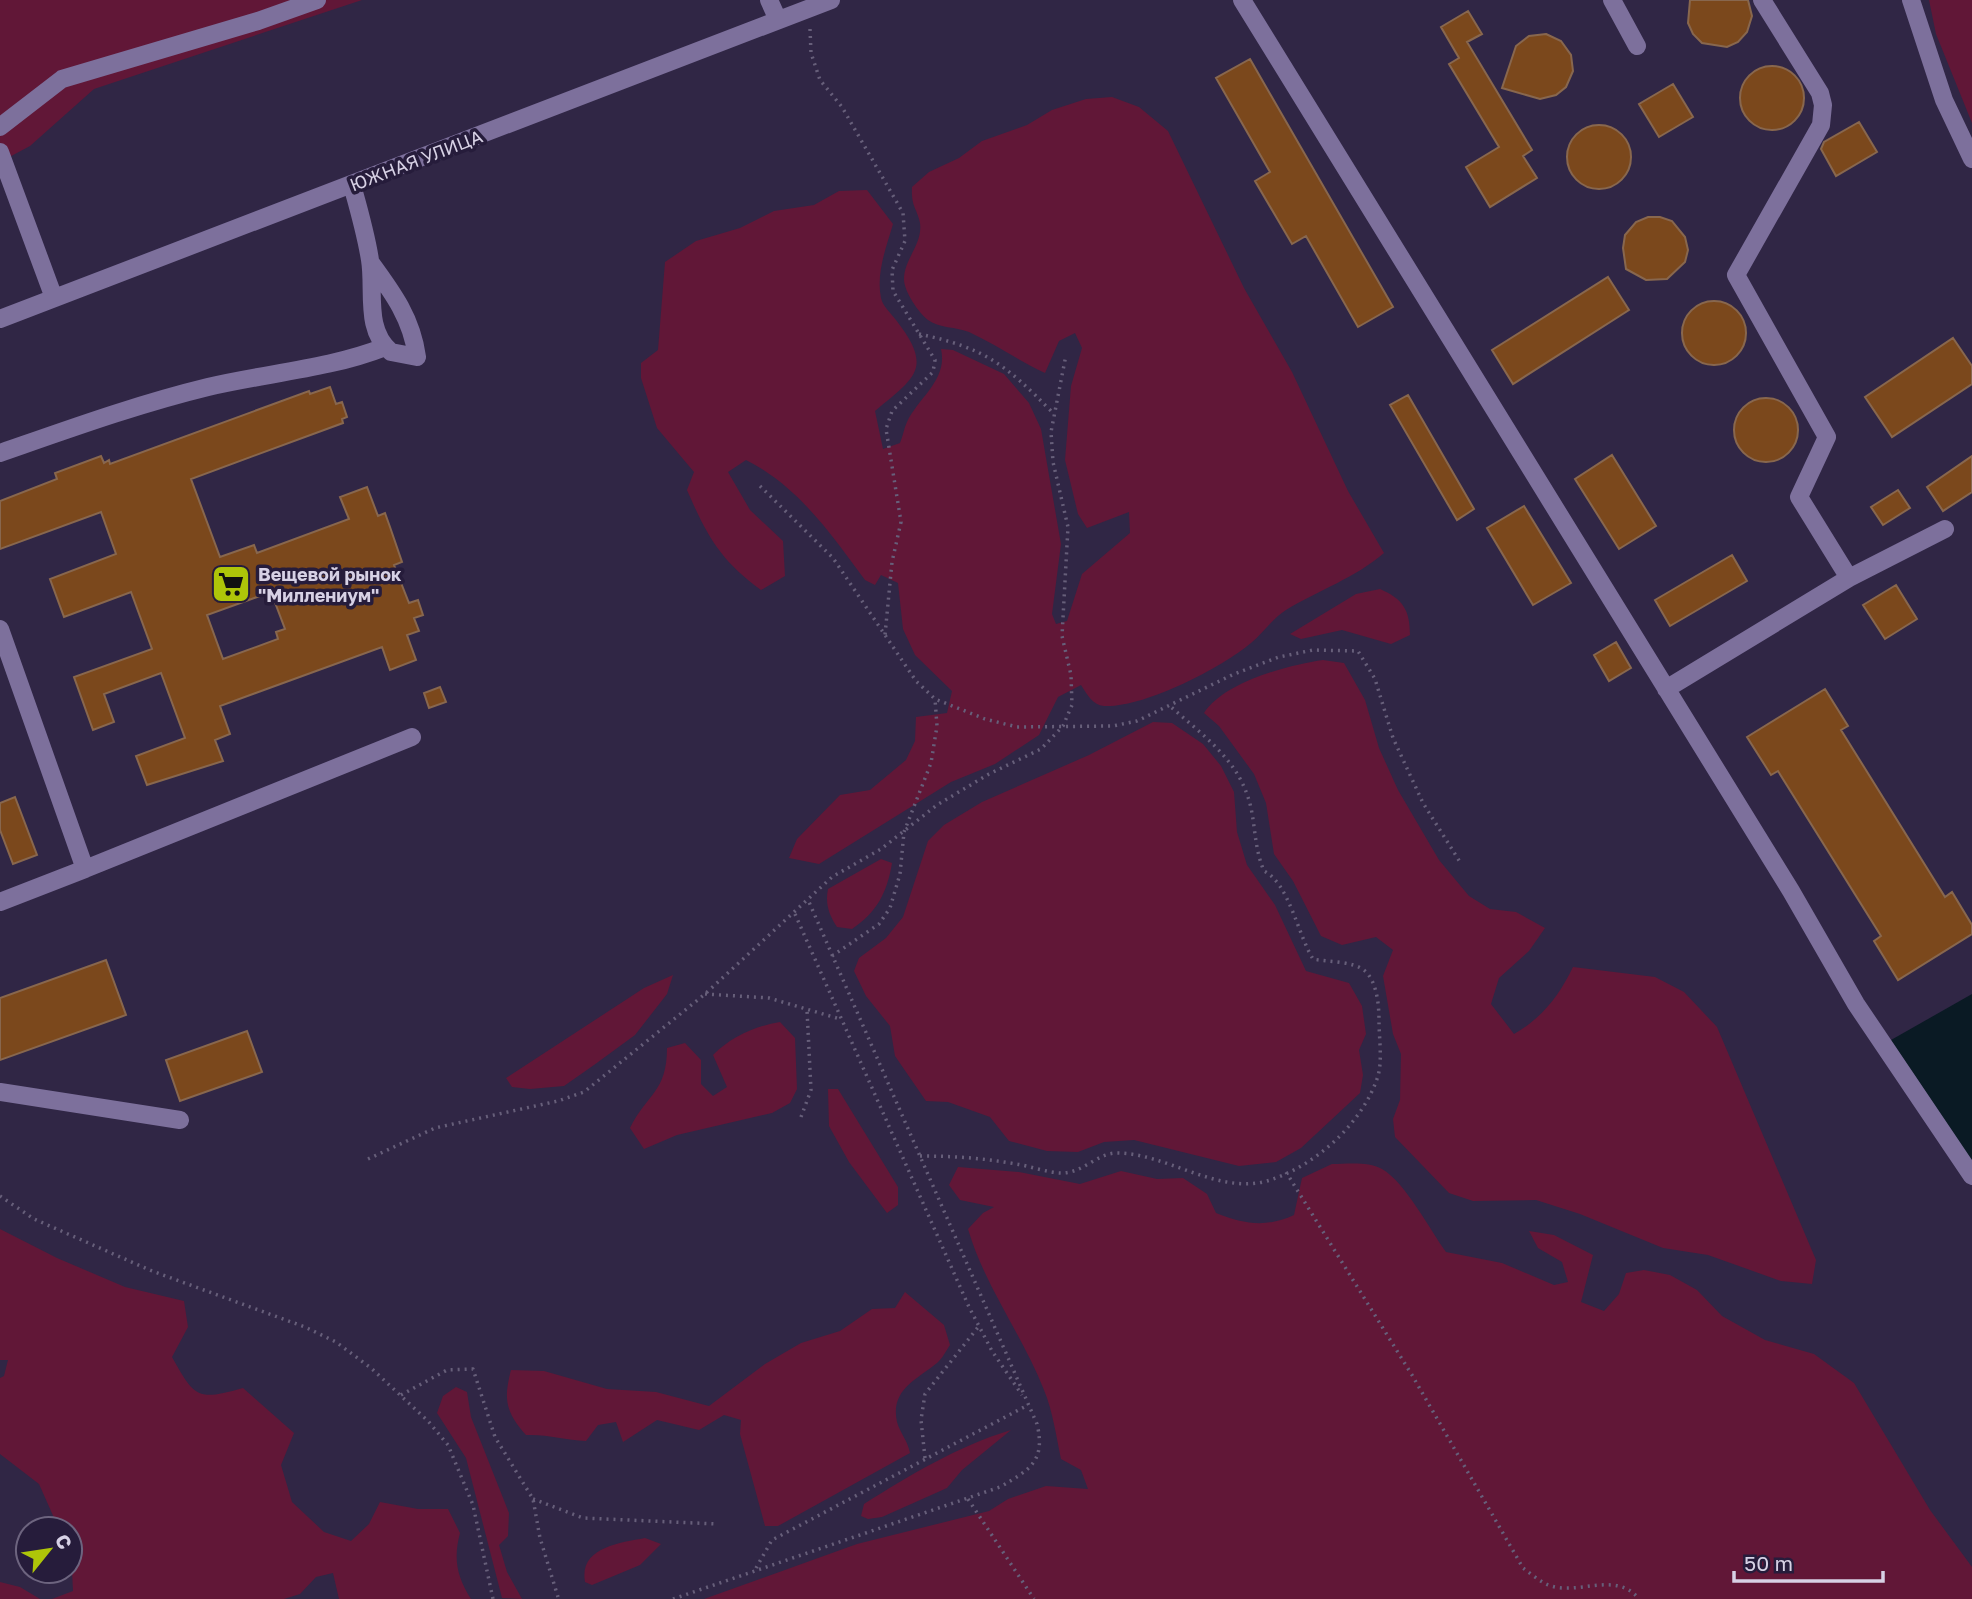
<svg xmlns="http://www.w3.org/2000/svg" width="1972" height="1599" viewBox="0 0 1972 1599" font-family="'Golos Text',sans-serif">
<rect width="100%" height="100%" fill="#302645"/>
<path fill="#611737" d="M0,0H362L94,89L30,146L0,162Z
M1929,0H1972V123L1936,34Z
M1112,97L1139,107L1168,131L1244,288L1292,372L1348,491L1384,553C1355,578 1319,590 1286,610C1273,618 1263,633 1251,643C1221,668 1144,708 1104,706C1092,705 1087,694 1081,685L1058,697L1039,735L995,764L951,782L819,864L789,858L797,839L840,795L870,790L906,760L915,741L916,717L947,713L952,691L915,655L903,629L898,583L881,575L875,585L865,580C831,534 798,486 746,460L728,472L750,510L783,541L785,576L761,590C720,560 707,536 687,490L694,472L657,428L641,378V363L658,350L665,262L696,241L740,228L774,211L814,205L839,191L867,190L893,224C886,248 876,273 881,298C883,307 891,313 896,320C934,369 915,377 875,411L883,449L900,443C903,436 904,428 907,422C919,397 948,380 941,349L953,350L1004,374L1029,403L1041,429L1061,544L1052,614L1056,624L1067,621L1082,574L1130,533L1129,512L1087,528L1078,514L1065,460L1071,386L1082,348L1075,333L1059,341L1045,373C1019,361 995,344 969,332C957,327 938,328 928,320C919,313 904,292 904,279C904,259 923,244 920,223C917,208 911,207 912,187L929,172L959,158L982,141L1027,125L1052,110L1086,99Z
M1380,589C1403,599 1410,610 1410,635L1391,644L1342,630L1301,639L1290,634L1356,594Z
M1323,660L1344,663L1365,700L1379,748L1398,790L1439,860L1469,896L1490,909L1516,912L1545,928L1529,951L1499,978L1491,1004L1514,1034C1542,1018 1559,996 1573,967L1655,977L1684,992L1717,1027L1816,1260L1812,1284L1781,1281L1708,1255L1663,1248L1580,1214L1536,1200L1473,1201L1449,1193L1395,1137L1393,1119L1400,1100L1401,1054L1393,1034L1383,976L1393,950L1376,937L1342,945L1321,936L1293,881L1274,854L1266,803L1254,774L1219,726L1204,713C1224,682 1288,665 1323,660Z
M1153,722L1172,723L1203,744L1221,766L1234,792L1237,832L1247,865L1275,905L1306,971L1349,983L1362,1006L1366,1034L1359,1050L1363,1075L1360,1093L1301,1148L1276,1162L1239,1166L1134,1140L1104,1142L1078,1152L1047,1151L1009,1141L990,1117L948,1102L926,1101L895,1056L890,1026L866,996L854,971L859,958L886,938L903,917L928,841L944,825L982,802L1089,755Z
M881,859L892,863C887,893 877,912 852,929L837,927C829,915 825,904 828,889Z
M673,975L667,994L635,1035L594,1065L564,1086L530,1089L512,1087L506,1078L644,988Z
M780,1022L795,1038L797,1089L790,1103L772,1113L677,1135L644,1149L630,1128C647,1094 667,1092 667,1048L685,1043L701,1060V1084L713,1096L727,1087L713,1055C731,1037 755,1026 780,1022Z
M828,1089H838L898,1187V1205L887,1213L849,1162L829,1126Z
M1332,1164C1347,1164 1368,1161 1382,1169C1405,1182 1430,1230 1446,1252L1502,1263L1554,1285L1568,1282L1562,1262L1538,1248L1529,1231L1554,1235L1593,1255L1581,1302L1604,1311L1619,1294L1626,1273L1644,1270L1670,1275L1697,1290L1722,1316L1765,1340L1814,1354L1854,1383L1930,1510L1972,1567V1599H704L857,1544L989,1511L1008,1499L1046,1486L1088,1489L1081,1470L1061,1459C1056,1436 1053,1412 1044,1390C1022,1334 985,1287 968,1229L983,1213L994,1207L960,1200L949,1185L958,1167L1019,1172L1080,1184L1121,1171L1157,1179L1183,1178L1207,1194L1216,1213C1244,1224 1266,1228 1294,1215L1302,1178Z
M0,1229L57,1258L125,1287L184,1301L188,1327L172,1357C195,1398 197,1401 243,1388L294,1433L281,1465L292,1502L324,1532L351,1541L369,1524L380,1502L418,1509H448L460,1533C453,1559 457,1577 471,1599H339L333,1573L316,1577L300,1594L284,1599H52L73,1591L70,1529H59L39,1484L0,1454V1378L4,1376L8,1360H0Z
M905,1292L944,1325L950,1345C946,1351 942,1359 937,1363C916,1380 890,1390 897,1422C900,1433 908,1441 910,1453L778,1526H765L740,1434L741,1420L724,1415L699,1430L657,1420L623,1442L616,1422L598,1425L586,1441C565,1440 547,1434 526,1435C506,1412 503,1400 511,1370L544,1371L607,1389L656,1392L709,1406L765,1364L801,1343L840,1331L872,1309L895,1308Z
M456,1387L467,1392L471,1417L509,1513L508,1536L499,1545L507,1572L522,1599L502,1598L466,1458L437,1413L443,1396Z
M1011,1430L962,1470L947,1488L882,1517L868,1519L861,1516L864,1504C910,1475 958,1446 1011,1430Z
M645,1538L661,1544L640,1565L592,1585L585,1582C579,1548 618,1543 645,1538Z
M0,1582L20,1587L40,1599H0Z"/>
<path fill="#0a1a24" d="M1972,994V1161L1891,1040Z"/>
<path fill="#7b481c" stroke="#88674e" stroke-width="2" fill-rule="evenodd" d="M1690,0H1748L1752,16L1747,32L1738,42L1727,47L1702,43L1693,34L1688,23Z
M1468,11L1482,34L1467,42L1532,150L1523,156L1537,178L1490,207L1466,167L1499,147L1449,64L1459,58L1441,27Z
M1546,34L1561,41L1571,55L1573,71L1566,87L1556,95L1540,99L1502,88L1516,46L1529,36Z
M1250,59L1393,307L1358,327L1306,236L1292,244L1255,181L1270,172L1216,78Z
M1740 98a32 32 0 1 1 64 0a32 32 0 1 1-64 0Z
M1673,84L1693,117L1659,137L1639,104Z
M1859,122L1877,152L1836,176L1821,149L1824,142Z
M1567 157a32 32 0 1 1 64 0a32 32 0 1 1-64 0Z
M1648,217H1660L1672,221L1685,237L1688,250L1685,262L1667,279L1646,280L1626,269L1623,248L1625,235L1636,222Z
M1608,277L1629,310L1513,384L1492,350Z
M1682 333a32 32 0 1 1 64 0a32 32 0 1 1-64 0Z
M1953,338L1972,366V384L1892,437L1865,397Z
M330,387L336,404L342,402L347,417L342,419L343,423L191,479L220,557L254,545L257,553L349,519L340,497L367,487L378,516L385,513L390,527L402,562L394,565L409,603L418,600L423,615L414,618L419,631L407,635L416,660L390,670L382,647L220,706L230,734L215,740L223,761L147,785L136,756L185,738L161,673L104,694L114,722L93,730L74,677L152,649L131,592L64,617L50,579L116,554L101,512L0,549V501L57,479L55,473L101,456L104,463L109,460L110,464L309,391L310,394ZM271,592L285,629L276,632L278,639L223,659L207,615Z
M1408,395L1474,509L1457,520L1390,405Z
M1734 430a32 32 0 1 1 64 0a32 32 0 1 1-64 0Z
M1612,455L1656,526L1619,549L1575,479Z
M1972,456V492L1943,511L1927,487Z
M1898,490L1910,508L1883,525L1871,507Z
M1524,506L1571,583L1533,605L1487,528Z
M1732,555L1747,581L1670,626L1655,600Z
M1896,585L1917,619L1885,639L1863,605Z
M1616,642L1631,668L1609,681L1594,655Z
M440,687L446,702L429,708L424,693Z
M1825,689L1848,726L1841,730L1945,897L1952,892L1972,925V934L1898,980L1874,941L1881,936L1778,771L1771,775L1747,737Z
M15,797L37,855L13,864L0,830V803Z
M106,960L126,1015L0,1060V998Z
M247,1031L262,1072L180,1101L166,1060Z"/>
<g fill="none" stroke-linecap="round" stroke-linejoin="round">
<path stroke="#675f7a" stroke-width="3.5" stroke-dasharray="2 5" stroke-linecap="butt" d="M810,29L811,53L820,80L842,107L903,213L905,241L892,270L893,291L935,360L933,372L892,411L886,429L901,522L892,562L885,635
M919,334C985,348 1005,364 1052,412
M760,486L833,558L916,681L935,699L985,719L1017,727L1113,726L1137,721L1234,674L1279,657L1313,650L1358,651L1375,679L1393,738L1423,803L1460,862
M795,914L969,1307L992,1351L1022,1395
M832,956L879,924L890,908L900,874L904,832L931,763L937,726L935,699
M705,994L769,998L840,1019
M801,1117L811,1090L807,1010
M920,1156C953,1156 983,1158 1016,1164C1030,1166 1048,1173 1062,1173C1083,1173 1097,1153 1117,1153C1166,1153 1218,1195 1267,1181C1314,1167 1361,1125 1377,1079C1383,1063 1379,1039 1379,1021C1379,1005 1377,982 1365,971C1354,961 1328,962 1313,959C1298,935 1289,883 1264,871C1253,845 1256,821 1248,797C1235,757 1200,733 1170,706
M368,1159L435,1128L558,1101L584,1092L705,994L832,877L881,849L937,805L989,774L1041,749L1063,726L1072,705L1071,675L1062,636L1068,527L1053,462L1051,432L1066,355
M1286,1172L1412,1375L1523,1568C1530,1573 1538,1580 1546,1584C1576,1598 1615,1569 1639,1599
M0,1196L34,1219L152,1271L305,1327L336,1342L371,1368L428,1421L448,1445L473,1505L493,1599
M401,1395L447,1370L473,1369L495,1437L533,1499L540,1538L558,1597
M925,1458L921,1420L925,1394L979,1326
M533,1499L583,1518L717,1524
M968,1499L1034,1599
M756,1568L772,1540L1028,1405
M673,1599L1000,1487C1029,1470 1046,1462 1037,1424L809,902"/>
<path stroke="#7d709c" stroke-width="18" d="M769,0L778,20
M1242,0L1791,891L1856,1004L1972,1176
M1612,0L1637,46
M1762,0L1820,93L1823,105L1821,125L1736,275L1827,437L1799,497L1849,578
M1911,0L1944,100L1972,159
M0,127L62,79L258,21L317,0
M0,152L54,298
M352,185C359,210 366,234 370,260C375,290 364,330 391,352L417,357C412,319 393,293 371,263
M0,319L831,0
M0,453C69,429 138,404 208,387C267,373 329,369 385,347
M0,629L85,869L0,902
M1666,689L1849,578L1945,529
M85,869L412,737
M0,1092L180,1120"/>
</g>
<defs>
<g id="supermarket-square" transform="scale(2.0125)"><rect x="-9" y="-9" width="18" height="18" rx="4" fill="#aec509" stroke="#261c3b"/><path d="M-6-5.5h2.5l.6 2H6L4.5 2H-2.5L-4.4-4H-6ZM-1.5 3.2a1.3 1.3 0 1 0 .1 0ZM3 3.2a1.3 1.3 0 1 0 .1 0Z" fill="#111"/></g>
</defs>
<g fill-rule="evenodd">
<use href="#supermarket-square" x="231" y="584"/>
</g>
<g text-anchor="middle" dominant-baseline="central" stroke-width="7" stroke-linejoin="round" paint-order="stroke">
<g font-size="18" fill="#d7d1e5" stroke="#261c3b">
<text transform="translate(416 160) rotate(-21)">ЮЖНАЯ УЛИЦА</text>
</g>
<g font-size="18" font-weight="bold" fill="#d7d1e5" stroke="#261c3b" text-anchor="start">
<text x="258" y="574">Вещевой рынок<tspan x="258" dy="21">"Миллениум"</tspan></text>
</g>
</g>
<g transform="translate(49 1550) rotate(60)"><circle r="33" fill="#261c3b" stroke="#6d647f" stroke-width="2"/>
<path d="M0-5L12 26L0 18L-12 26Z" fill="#aec509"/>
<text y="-10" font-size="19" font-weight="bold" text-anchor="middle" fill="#d7d1e5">С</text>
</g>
<path d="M1734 1571v10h149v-10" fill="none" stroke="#d7d1e5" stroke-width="3.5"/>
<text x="1744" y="1571" font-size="21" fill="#d7d1e5" stroke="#261c3b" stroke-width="5" paint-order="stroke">50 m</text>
</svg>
